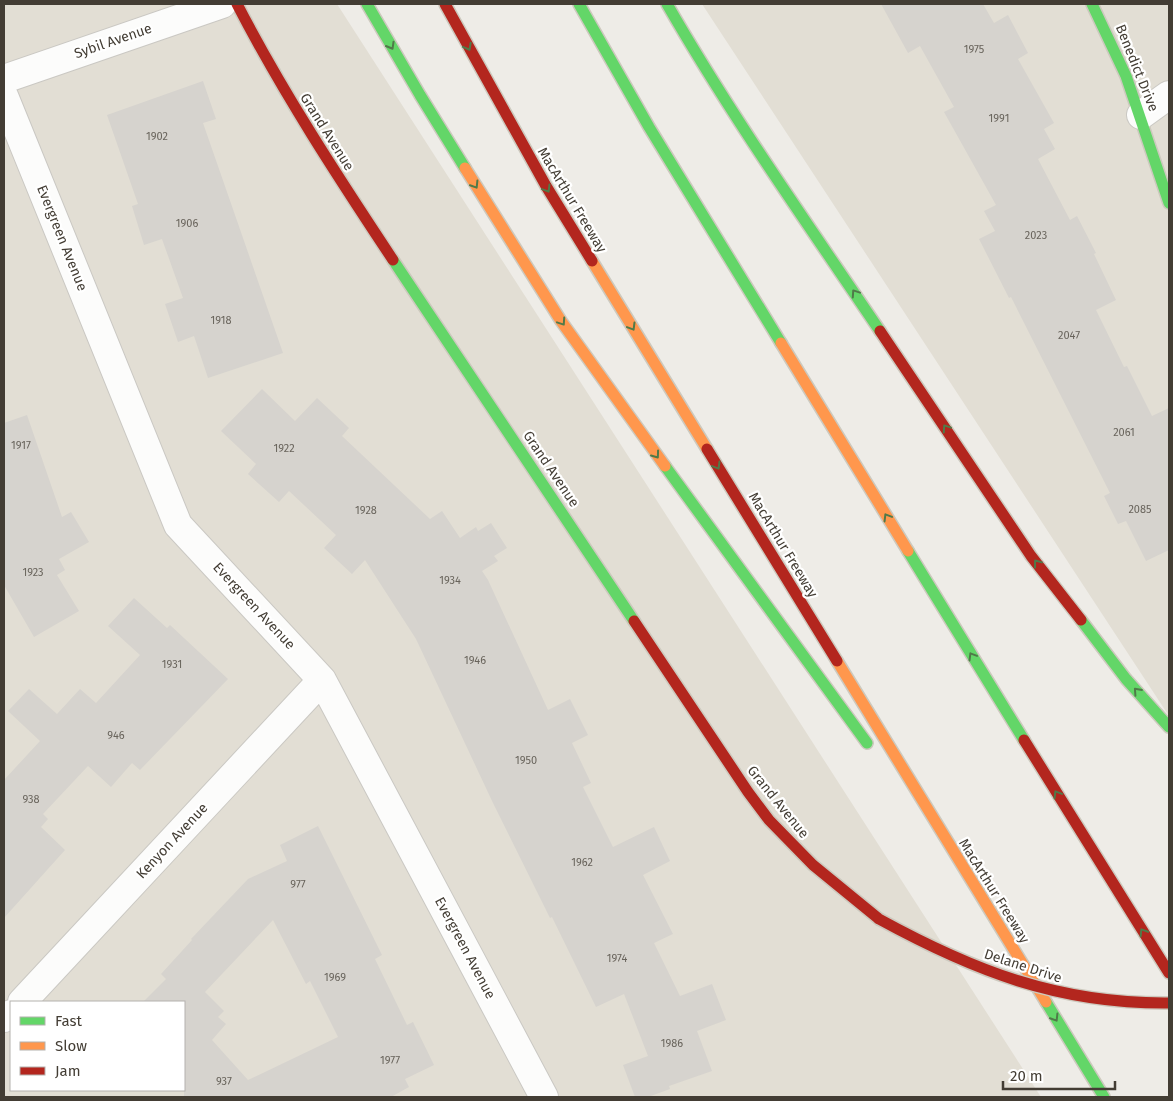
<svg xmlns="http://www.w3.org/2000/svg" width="1173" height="1101" viewBox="0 0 1173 1101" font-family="'Fira Sans',sans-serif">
<rect width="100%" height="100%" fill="#eeece7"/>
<path fill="#e2ded4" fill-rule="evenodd" d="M4,4H337L1041,1097H4ZM11,1002H184V1090H11Z
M702,4H1169V716Z"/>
<path fill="#d6d3ce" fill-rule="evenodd" d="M881,4H983L994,23L1008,15L1028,53L1018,59L1054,123L1044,129L1055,149L1038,159L1070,220L1077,216L1096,253L1094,254L1116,300L1096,310L1124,367L1127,366L1152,416L1169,408V550L1146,561L1126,521L1118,524L1104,496L1110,493L1011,297L1009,298L979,239L995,231L984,211L996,205L944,112L954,107L920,46L908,53Z
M203,81L216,119L203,123L283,353L208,378L194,336L178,342L165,304L183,298L162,239L144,245L132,206L138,204L107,115Z
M262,389L295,421L317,398L349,428L342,436L430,519L442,511L460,538L476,527L478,531L491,523L507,548L494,556L498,561L482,571L488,580L548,710L570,699L588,735L572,743L591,783L583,787L613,847L654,827L670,861L643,875L673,934L654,943L680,996L712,984L726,1020L697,1031L712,1071L669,1086L670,1089L648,1097H635L623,1065L648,1056L624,994L596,1007L552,917L550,918L493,803L416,639L365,560L352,574L324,548L336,535L289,491L279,502L248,474L256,464L221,431Z
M27,415L62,517L71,512L89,542L59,559L65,570L57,575L79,611L34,637L4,585V423Z
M134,598L167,628L170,625L228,679L140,770L132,763L111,787L88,766L43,814L48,819L41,827L65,850L4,918V780L40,741L8,711L29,689L57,714L80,689L96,703L140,655L108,626Z
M318,826L382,955L375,959L407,1025L413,1022L434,1065L405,1079L409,1087L391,1097H184V1002H143L166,979L161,974L192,940L191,939L248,879L287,861L280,845ZM273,920L306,984L310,981L338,1037L248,1080L212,1040L226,1024L218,1017L224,1011L205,992Z"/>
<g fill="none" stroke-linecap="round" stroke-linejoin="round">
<g stroke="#cac8c3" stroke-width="30">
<path id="street" d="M4,79L222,4
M4,96L178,525L322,680L544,1097
M1141,115L1169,95
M22,1002L322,680
M4,1018L11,1014"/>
</g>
<g stroke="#cdc9be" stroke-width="14">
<path id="fast" d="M367,4L420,95L465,168
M579,4L649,127L781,343
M667,4C732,117 807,223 880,331
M1092,4L1126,76L1169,203
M393,260L634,621
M665,466L867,743
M908,551L1024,740
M1081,620L1126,679L1169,727
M1046,1002L1104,1097"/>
</g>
<g stroke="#cdc9be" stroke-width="14">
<path id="slow" d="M465,168L561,321L665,466
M592,261L707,449
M781,343L908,551
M837,661L1046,1002"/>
</g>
<g stroke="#cdc9be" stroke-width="14">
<path id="jam" d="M237,4C283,93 338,177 393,260
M445,4L546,186L592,261
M880,331L1031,556L1081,620
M707,449L837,661
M634,621L748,792L769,820L813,865L879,919
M1024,740L1169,973"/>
</g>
<use href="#street" stroke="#fcfcfb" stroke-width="28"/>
<use href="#fast" stroke="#63d668" stroke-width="11"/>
<use href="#slow" stroke="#ff974d" stroke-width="11"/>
<use href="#jam" stroke="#b3261e" stroke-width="11"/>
<g stroke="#cdc9be" stroke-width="14" stroke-linecap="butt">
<path id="jam-bridge" d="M879,919C974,971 1059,1004 1169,1003"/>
</g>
<use href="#jam-bridge" stroke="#b3261e" stroke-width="11"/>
</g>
<defs><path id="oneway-chevron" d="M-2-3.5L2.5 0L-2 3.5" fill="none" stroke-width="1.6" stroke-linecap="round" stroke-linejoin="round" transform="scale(1.25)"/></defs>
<g stroke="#507a49">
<use href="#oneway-chevron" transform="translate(391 46) rotate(60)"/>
<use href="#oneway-chevron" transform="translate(468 47) rotate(62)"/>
<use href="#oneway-chevron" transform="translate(475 185) rotate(58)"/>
<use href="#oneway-chevron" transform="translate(547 189) rotate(59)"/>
<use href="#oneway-chevron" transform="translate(855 293) rotate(-124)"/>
<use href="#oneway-chevron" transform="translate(562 322) rotate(56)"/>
<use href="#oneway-chevron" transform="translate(632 327) rotate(59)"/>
<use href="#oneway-chevron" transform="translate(946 428) rotate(-124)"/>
<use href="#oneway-chevron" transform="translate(656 455) rotate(54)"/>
<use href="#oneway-chevron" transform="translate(717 466) rotate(59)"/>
<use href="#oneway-chevron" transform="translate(887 517) rotate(-121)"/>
<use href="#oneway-chevron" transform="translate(1037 563) rotate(-127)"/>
<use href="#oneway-chevron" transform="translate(972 656) rotate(-121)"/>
<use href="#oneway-chevron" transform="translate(1137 691) rotate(-132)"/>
<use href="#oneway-chevron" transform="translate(1057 794) rotate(-121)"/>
<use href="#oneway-chevron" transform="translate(1143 932) rotate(-122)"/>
<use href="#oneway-chevron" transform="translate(1055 1018) rotate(58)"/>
</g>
<g text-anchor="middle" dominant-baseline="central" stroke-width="4.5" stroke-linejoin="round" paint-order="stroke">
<g font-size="11" fill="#69645c">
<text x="974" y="49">1975</text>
<text x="999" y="118">1991</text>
<text x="157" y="136">1902</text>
<text x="187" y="223">1906</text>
<text x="1036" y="235">2023</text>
<text x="221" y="320">1918</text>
<text x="1069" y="335">2047</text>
<text x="1124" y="432">2061</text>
<text x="21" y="445">1917</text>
<text x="284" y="448">1922</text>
<text x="1140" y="509">2085</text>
<text x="366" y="510">1928</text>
<text x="33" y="572">1923</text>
<text x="450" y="580">1934</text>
<text x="475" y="660">1946</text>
<text x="172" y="664">1931</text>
<text x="116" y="735">946</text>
<text x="526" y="760">1950</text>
<text x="31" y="799">938</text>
<text x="582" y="862">1962</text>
<text x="298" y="884">977</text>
<text x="617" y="958">1974</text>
<text x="335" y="977">1969</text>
<text x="672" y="1043">1986</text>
<text x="390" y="1060">1977</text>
<text x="224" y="1081">937</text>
</g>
<g font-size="14" fill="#433d34" stroke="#fff">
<text transform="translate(113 41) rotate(-19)">Sybil Avenue</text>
<text transform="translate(1137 68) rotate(68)">Benedict Drive</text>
<text transform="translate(327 132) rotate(58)">Grand Avenue</text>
<text transform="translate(572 200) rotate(59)">MacArthur Freeway</text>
<text transform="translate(62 238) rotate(68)">Evergreen Avenue</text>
<text transform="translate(551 469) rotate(56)">Grand Avenue</text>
<text transform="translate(783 545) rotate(59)">MacArthur Freeway</text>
<text transform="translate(254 606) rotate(47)">Evergreen Avenue</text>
<text transform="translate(778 802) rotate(51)">Grand Avenue</text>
<text transform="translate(172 841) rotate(-47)">Kenyon Avenue</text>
<text transform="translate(994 891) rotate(58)">MacArthur Freeway</text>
<text transform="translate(465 948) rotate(62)">Evergreen Avenue</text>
<text transform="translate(1023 966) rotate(18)">Delane Drive</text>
</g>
</g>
<rect width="1173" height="1101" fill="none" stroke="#433d34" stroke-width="10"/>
<rect x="10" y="1001" width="175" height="90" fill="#ffffff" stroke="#b4b1ae"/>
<rect x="20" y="1017" width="25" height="8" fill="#63d668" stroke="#b4b1ae"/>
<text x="55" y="1026" font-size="15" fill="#433d34">Fast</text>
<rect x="20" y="1042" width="25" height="8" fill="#ff974d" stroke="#b4b1ae"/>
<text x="55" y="1051" font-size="15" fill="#433d34">Slow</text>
<rect x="20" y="1067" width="25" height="8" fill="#b3261e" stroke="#b4b1ae"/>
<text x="55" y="1076" font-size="15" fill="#433d34">Jam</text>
<path d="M1003 1081v8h112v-8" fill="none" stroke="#433d34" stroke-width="2.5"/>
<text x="1010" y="1081" font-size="15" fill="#433d34" stroke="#ffffff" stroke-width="4" paint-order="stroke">20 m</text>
</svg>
